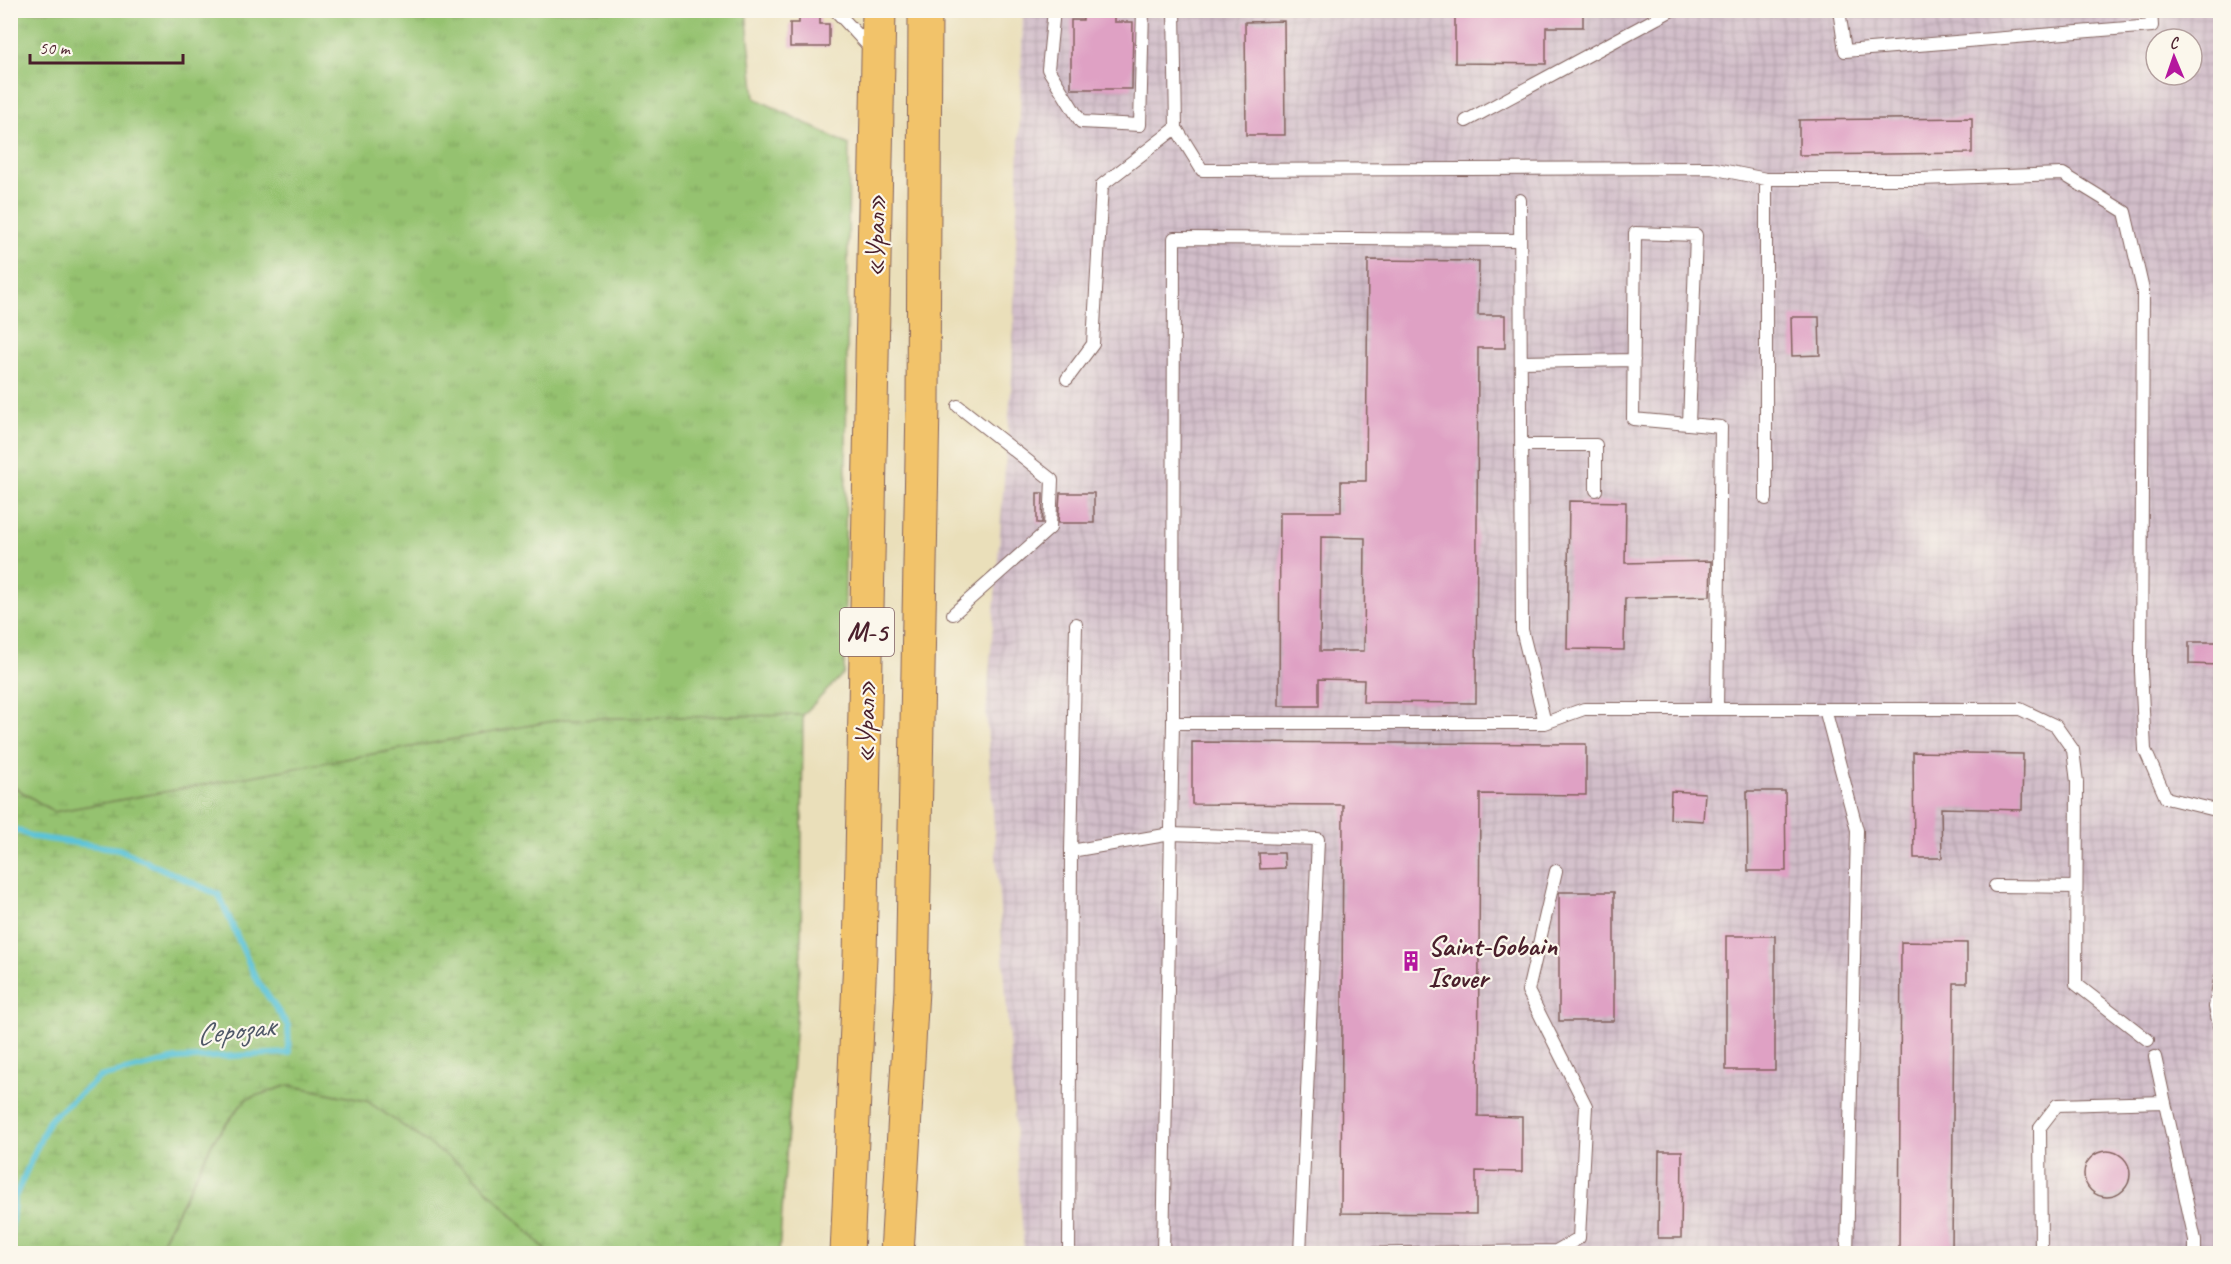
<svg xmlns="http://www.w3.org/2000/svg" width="2231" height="1264" viewBox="0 0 2231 1264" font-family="Caveat,sans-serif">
<defs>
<pattern id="industrial-grid" width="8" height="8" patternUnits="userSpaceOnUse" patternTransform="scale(1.5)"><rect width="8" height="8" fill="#d1bdc9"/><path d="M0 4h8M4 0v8" fill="none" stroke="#b5a2ad"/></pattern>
<pattern id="grass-tufts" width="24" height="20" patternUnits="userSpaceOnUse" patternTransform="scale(1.5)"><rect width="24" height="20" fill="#95c270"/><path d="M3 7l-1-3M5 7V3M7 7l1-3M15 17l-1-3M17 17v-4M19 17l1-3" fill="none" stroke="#82a661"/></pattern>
<pattern id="wetland-marsh" width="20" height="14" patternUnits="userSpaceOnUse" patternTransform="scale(1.5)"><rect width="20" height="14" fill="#95c270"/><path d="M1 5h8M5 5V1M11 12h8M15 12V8" fill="none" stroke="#82a661"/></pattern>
</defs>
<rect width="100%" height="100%" fill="#fbf7ec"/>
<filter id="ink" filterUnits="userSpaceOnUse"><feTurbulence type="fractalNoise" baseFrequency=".0167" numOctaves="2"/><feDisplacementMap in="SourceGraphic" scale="12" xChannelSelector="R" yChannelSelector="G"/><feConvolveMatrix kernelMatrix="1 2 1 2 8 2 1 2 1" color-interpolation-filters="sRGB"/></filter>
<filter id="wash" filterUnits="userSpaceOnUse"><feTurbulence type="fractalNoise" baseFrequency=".008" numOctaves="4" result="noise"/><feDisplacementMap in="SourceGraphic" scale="24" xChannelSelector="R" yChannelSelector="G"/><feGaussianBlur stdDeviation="1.35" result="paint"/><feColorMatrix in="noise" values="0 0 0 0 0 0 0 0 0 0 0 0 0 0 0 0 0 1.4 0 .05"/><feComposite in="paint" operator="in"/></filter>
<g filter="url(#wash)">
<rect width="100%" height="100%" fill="#eadfba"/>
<path fill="url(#industrial-grid)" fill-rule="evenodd" d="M1023,11H2220V1253H1024L986,714L1012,375ZM2156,39H2192V75H2156Z"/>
<path fill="url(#grass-tufts)" stroke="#70704e" stroke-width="1.5" d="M10,11H746L755,98L849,145L844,673L803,715L565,719L54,812L11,785Z
M289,1085L367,1101L470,1172L549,1253L156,1254L214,1140L246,1099Z"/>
<path fill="url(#wetland-marsh)" stroke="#70704e" stroke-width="1.5" d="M803,715L801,952L779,1253H549L470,1172L367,1101L289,1085L246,1099L214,1139L156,1253H11V785L54,812L565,719Z"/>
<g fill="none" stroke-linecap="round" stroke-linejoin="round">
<path stroke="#5bc3d8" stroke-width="6" d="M10,827L33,837L119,849L219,895L255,977L288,1026L289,1053L176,1059L100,1077L49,1120L14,1199L10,1240"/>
</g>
<g id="blocks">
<path fill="#dfa1c4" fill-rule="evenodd" d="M799,10H820V24H829V47H790V23H799Z
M1083,10H1114V22H1133L1132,89H1071V20H1083Z
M1455,10H1583V27H1546V64L1455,63Z
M1284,21L1285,135H1246L1245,22Z
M1972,118V153L1799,155V120Z
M1368,260L1479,261L1478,315H1505V348H1478L1476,703L1363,702L1364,680L1319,679V706H1279L1280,512H1341V481H1366ZM1321,537L1365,538L1364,651H1320Z
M1791,317H1819L1820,355L1792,356Z
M1037,493H1043L1042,523H1037Z
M1060,493H1094V523H1058Z
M1569,501L1626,502L1625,563L1711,561L1710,596L1625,598L1624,650L1567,649Z
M2189,642H2220V665L2189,664Z
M1192,742L1586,744V795L1480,794L1478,1116L1522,1117V1172L1476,1171V1214L1341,1213L1343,805L1192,804Z
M1913,752L2023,754L2022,810L1941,808L1942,858H1914Z
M1671,791L1705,793L1703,821L1670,819Z
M1747,791H1785L1786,871H1748Z
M1259,853H1284L1285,868L1260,869Z
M1559,892H1614V1021H1559Z
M1726,936H1775V1070H1726Z
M1901,942L1967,943V983H1954L1952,1254H1899Z
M2084 1174a23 23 0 1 1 46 0a23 23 0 1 1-46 0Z
M1659,1151H1682L1681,1238H1658Z"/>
</g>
</g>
<g filter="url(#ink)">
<use href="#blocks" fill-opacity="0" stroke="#82625d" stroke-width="1.5"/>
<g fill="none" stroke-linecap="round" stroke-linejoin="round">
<g stroke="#82625d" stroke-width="14">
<path id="service" d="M835,10L873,51
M1054,10L1048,69L1081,122L1140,125L1143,10
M1174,10L1176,128L1202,170L1711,168L1766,179H1920L2063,174L2125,212L2143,290L2141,671L2145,750L2166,798L2220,811
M1839,10L1845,51L2152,26L2151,10
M1466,121L1672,10
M1766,179V499
M1520,200L1522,630L1545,723
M1520,240L1174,238L1173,723H1545L1584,709H2020L2056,726L2073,750L2077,782L2076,984L2148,1040
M1521,362L1634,360
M1067,379L1093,344L1102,185L1176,128
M1689,424L1696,235L1635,233L1633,419L1721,427L1717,709
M1521,445H1596V490
M953,614L1050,528L1052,480L958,406
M1825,709L1857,830L1847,1254
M1071,851L1171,834L1318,839L1300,1254
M1995,886L2076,887
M2220,979L2215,1007L2220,1029
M2155,1057L2195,1240V1254
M1069,1254L1071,851L1076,624
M1163,1254L1173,723
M1342,1254L1556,1251L1579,1238L1586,1106L1528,991L1556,871
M2041,1254L2040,1127L2057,1105L2165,1102"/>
</g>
<g stroke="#82625d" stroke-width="35">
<path id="primary" d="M847,1254L860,957L879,10
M897,1254L912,990L923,404L925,10"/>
</g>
<use href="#service" stroke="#fff" stroke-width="12"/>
<use href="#primary" stroke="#f2c36a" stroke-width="33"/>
</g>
</g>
<defs>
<g id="building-bare" transform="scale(1.62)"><path d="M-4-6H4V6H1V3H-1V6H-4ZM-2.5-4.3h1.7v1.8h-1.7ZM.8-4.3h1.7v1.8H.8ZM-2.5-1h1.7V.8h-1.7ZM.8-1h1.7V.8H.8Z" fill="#b5179e" stroke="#fbf7ec" stroke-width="2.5" paint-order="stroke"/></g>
</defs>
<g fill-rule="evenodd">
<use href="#building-bare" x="1411" y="961"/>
</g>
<g text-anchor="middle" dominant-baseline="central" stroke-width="4.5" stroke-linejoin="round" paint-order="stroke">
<rect fill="#fbf7ec" stroke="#7f6065" stroke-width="1.5" x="840" y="608" width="54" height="48" rx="4.5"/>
<g font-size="27" font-weight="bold" fill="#4a1f2b">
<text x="867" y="632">М-5</text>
</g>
<g font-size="28" fill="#4a1f2b" stroke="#fbf7ec">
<text transform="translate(875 236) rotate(-89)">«Урал»</text>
<text transform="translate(865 722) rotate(-89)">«Урал»</text>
</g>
<g font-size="28" font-weight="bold" fill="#4a1f2b" stroke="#fbf7ec" text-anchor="start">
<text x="1428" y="945">Saint-Gobain<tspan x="1428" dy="32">Isover</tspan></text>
</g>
<g font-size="30" font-style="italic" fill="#505868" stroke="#fbf7ec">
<text transform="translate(235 1030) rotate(-7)">Серозак</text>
</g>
</g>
<rect width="2231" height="1264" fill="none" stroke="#fbf7ec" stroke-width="36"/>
<g transform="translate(2174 57) rotate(358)"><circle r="28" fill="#fbf7ec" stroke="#b4a19f" stroke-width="1.5"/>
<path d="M0-4.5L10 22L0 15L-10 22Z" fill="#b5179e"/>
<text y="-9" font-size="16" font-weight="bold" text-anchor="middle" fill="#4a1f2b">С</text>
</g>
<path d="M30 54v9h153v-9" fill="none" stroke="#4a1f2b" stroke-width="3"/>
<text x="39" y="54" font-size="18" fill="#4a1f2b" stroke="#fbf7ec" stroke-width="4.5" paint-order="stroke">50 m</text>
</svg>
